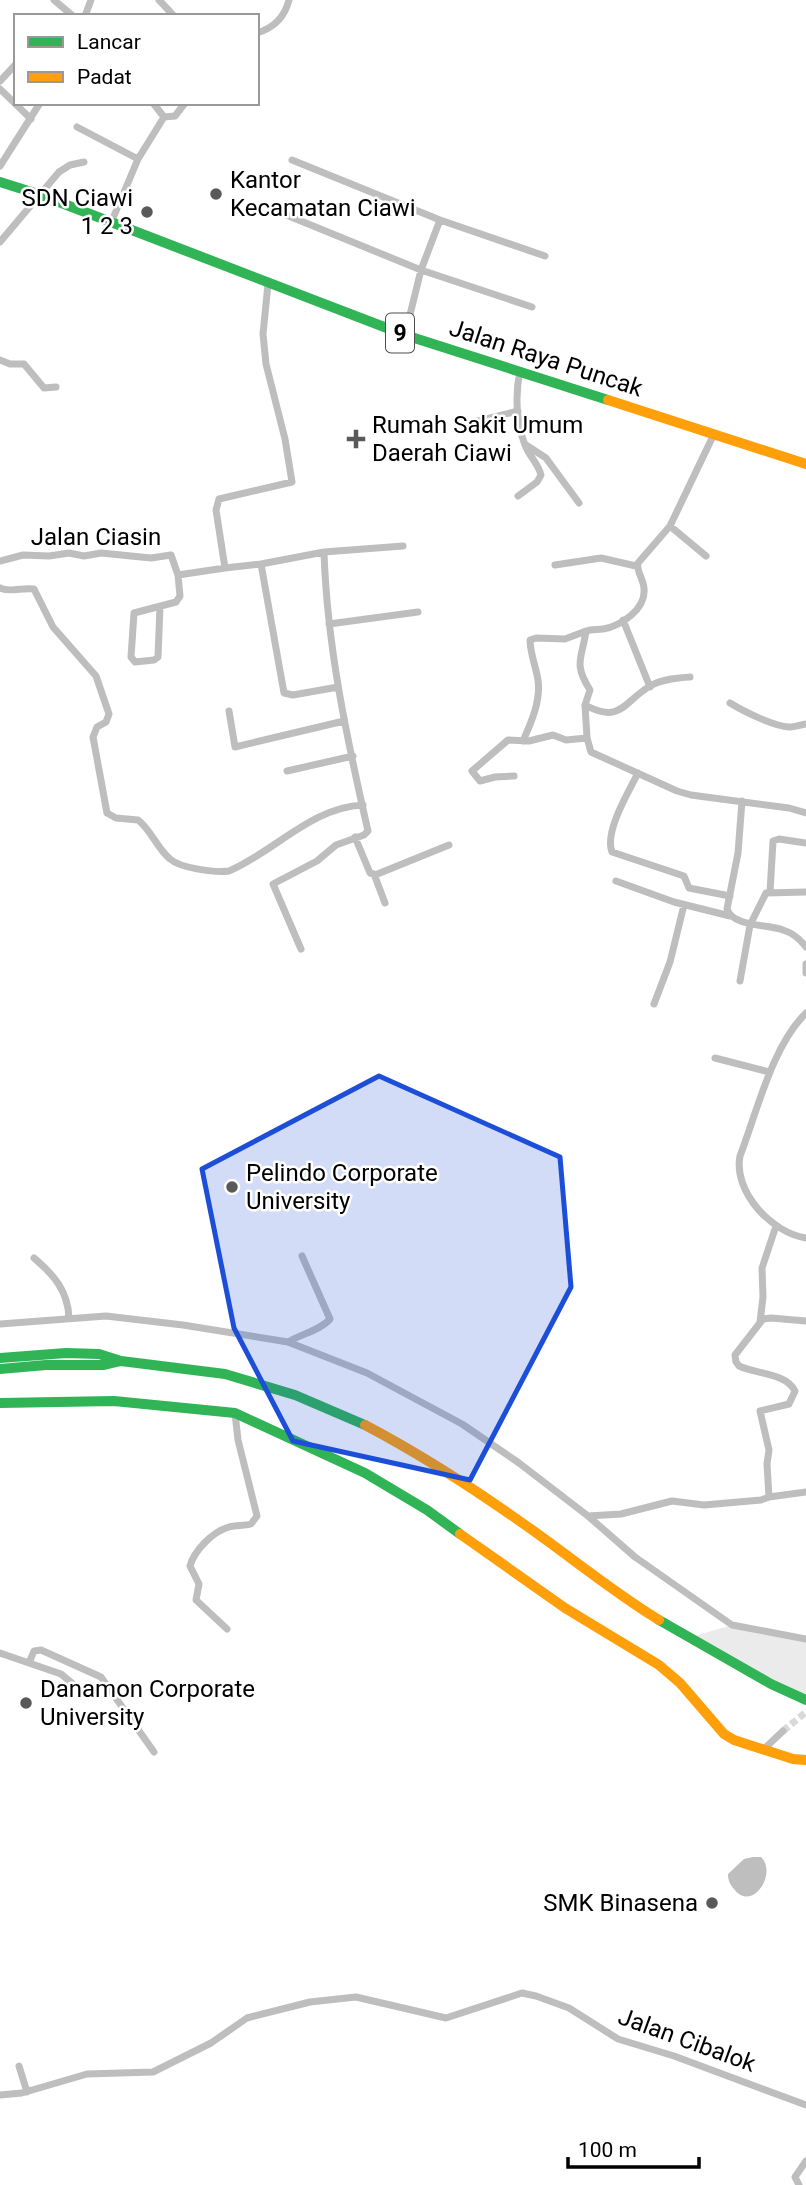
<svg xmlns="http://www.w3.org/2000/svg" width="806" height="2185" viewBox="0 0 806 2185" font-family="Roboto,sans-serif">
<rect width="100%" height="100%" fill="#fff"/>
<path fill="#ebebeb" d="M732,1625L806,1637V1699L688,1638Z"/>
<path fill="#bebebe" d="M753,1857H761C778,1873 752,1913 734,1889C730,1884 728,1881 728,1874L744,1859Z"/>
<g fill="none" stroke-linecap="round" stroke-linejoin="round">
<path stroke="#d9d9d9" stroke-width="7" stroke-dasharray="7 3.5" stroke-linecap="butt" d="M783,1731L806,1712"/>
<path stroke="#bebebe" stroke-width="7" d="M54,0L73,16
M159,0L174,16
M85,16L91,0
M257,33C274,28 285,16 289,0
M0,81L16,64
M0,89L31,119
M153,103L164,117
M77,127L138,159
M292,160L440,220L545,256
M0,166L40,103
M274,210L421,270L532,307
M111,223L138,159L164,117L175,116L185,103
M0,242L59,172L70,165L84,162
M405,335L421,270L440,220
M0,360L10,364H24L44,388L56,387
M474,422L518,411
M526,445L546,458L579,503
M518,496L537,482L541,475C538,463 529,456 525,445C516,422 515,394 520,371
M670,526L706,556
M324,552L403,546
M0,561L23,555L49,556L69,553L84,556L101,553L151,558L171,555L178,575L180,596L176,602L134,613L131,657L135,662L154,660L158,657L160,606
M261,564L284,693L293,695L338,687
M555,565L601,558L636,566
M225,568L261,564L324,552C327,646 347,739 368,831L364,835L336,845L317,861L273,884L301,949
M178,575L225,568L216,510L219,499L292,482L285,439L266,364L263,334L268,284
M0,588C10,593 23,587 34,589L53,627L96,676L109,714L106,722L97,727L93,737L107,813L116,818L138,820C151,830 157,848 170,859C180,868 215,873 229,871C274,852 312,807 363,805
M623,620L650,687
M329,624L418,612
M730,703C743,711 773,726 789,727C794,727 800,725 806,724
M585,705C622,725 624,700 652,685C663,679 678,678 690,677
M229,711L235,747L344,721
M587,738L585,705L590,690C573,663 582,659 586,631C592,629 597,630 603,629C621,626 646,609 644,589C644,579 636,572 638,563L670,526L714,434
M523,741C531,723 541,701 538,680C536,667 530,653 530,640L536,638L565,639L586,631
M287,771L353,756
M638,773C629,791 604,832 612,852L684,876L689,888L730,896
M514,776L495,777L480,781L472,771L508,740L529,741L553,735L566,740L587,738L591,752L677,791L691,795L789,808L806,813
M742,801L738,853L727,909C733,927 767,924 783,930C793,933 800,939 806,947
M355,837L370,873L374,874L385,903
M375,875L449,845
M616,881L674,902L730,916
M770,892L773,841L779,839L806,843
M806,964V973
M740,981L750,925L766,893L806,892
M654,1004L670,962L684,905
M806,1013C772,1046 757,1112 740,1156C733,1192 772,1233 806,1238
M715,1058L769,1072
M34,1258C54,1275 68,1291 69,1318
M760,1322L763,1297L762,1268L776,1226
M0,1324L106,1316L183,1325L288,1342L367,1373L462,1424L519,1463L588,1516L635,1557L732,1625L806,1639
M288,1342C301,1334 321,1330 330,1319L302,1256
M769,1497L806,1492
M588,1516L621,1514L672,1501L704,1505L761,1500L769,1497L767,1464L769,1450L760,1411L789,1404L795,1391C786,1373 756,1374 739,1366L736,1362L735,1355L763,1319L771,1318L806,1321
M227,1629L196,1600L199,1584L190,1566C194,1551 212,1532 229,1527C236,1525 244,1526 251,1524L257,1516L238,1440L235,1413
M0,1653L61,1674L73,1684
M29,1663L34,1651L41,1650L101,1677L154,1752
M764,1749L783,1731
M19,2066L27,2092
M0,2095L22,2093L87,2074L153,2072L211,2043L247,2018L310,2002L356,1997L446,2018L522,1993L536,1996L569,2008L618,2039L674,2056L806,2105
M799,2185L795,2177L806,2161"/>
<path stroke="#30b455" stroke-width="10" d="M0,182L38,194L405,335L608,400
M0,1358L66,1353L99,1354L121,1361L225,1374L295,1395L365,1425
M0,1369L46,1365H104L121,1361
M0,1403L114,1401L235,1413L365,1473L427,1510L460,1534
M659,1620L771,1684L806,1700"/>
<path stroke="#ff9f0a" stroke-width="10" d="M608,400L806,464
M365,1425C422,1455 476,1490 528,1527C572,1558 613,1592 659,1620
M460,1534L565,1608L659,1665L680,1683L724,1734L734,1740L793,1759L806,1760"/>
</g>
<path fill="#1d4ed8" fill-opacity="0.2" stroke="#1d4ed8" stroke-width="5" stroke-linejoin="round" d="M379,1076L560,1157L571,1287L470,1480L293,1441L234,1328L202,1169Z"/>
<g fill="#595959" stroke="#fff" stroke-width="2.5">
<circle cx="216" cy="194" r="7"/>
<circle cx="147" cy="212" r="7"/>
<path d="M352.5 428.5h7v7h7v7h-7v7h-7v-7h-7v-7h7z"/>
<circle cx="232" cy="1187" r="7"/>
<circle cx="26" cy="1703" r="7"/>
<circle cx="712" cy="1903" r="7"/>
</g>
<g text-anchor="middle" dominant-baseline="central" stroke-width="5" stroke-linejoin="round" paint-order="stroke">
<rect fill="#fff" stroke="#4c4c4c" stroke-width="2" x="386" y="313.5" width="28" height="39" rx="5"/>
<g font-size="23" font-weight="bold" fill="#000">
<text x="400" y="333">9</text>
</g>
<g font-size="24" fill="#000" stroke="#fff" text-anchor="start">
<text x="230" y="180">Kantor<tspan x="230" dy="28">Kecamatan Ciawi</tspan></text>
<text x="133" y="198" text-anchor="end">SDN Ciawi<tspan x="133" dy="28">1 2 3</tspan></text>
<text x="372" y="425">Rumah Sakit Umum<tspan x="372" dy="28">Daerah Ciawi</tspan></text>
<text x="246" y="1173">Pelindo Corporate<tspan x="246" dy="28">University</tspan></text>
<text x="40" y="1689">Danamon Corporate<tspan x="40" dy="28">University</tspan></text>
<text x="698" y="1903" text-anchor="end">SMK Binasena</text>
</g>
<g font-size="24" fill="#000" stroke="#fff">
<text transform="translate(546 358) rotate(18)">Jalan Raya Puncak</text>
<text x="96" y="537">Jalan Ciasin</text>
<text transform="translate(687 2040) rotate(20)">Jalan Cibalok</text>
</g>
</g>
<rect x="14" y="14" width="245" height="91" fill="#ffffff" stroke="#999999" stroke-width="2"/>
<rect x="28" y="37" width="35" height="10" fill="#30b455" stroke="#999999" stroke-width="2"/>
<text x="77" y="49" font-size="21" fill="#000000">Lancar</text>
<rect x="28" y="72" width="35" height="10" fill="#ff9f0a" stroke="#999999" stroke-width="2"/>
<text x="77" y="84" font-size="21" fill="#000000">Padat</text>
<path d="M568 2157v10h131v-10" fill="none" stroke="#000000" stroke-width="3.5"/>
<text x="578" y="2157" font-size="21" fill="#000000" stroke="#ffffff" stroke-width="5" paint-order="stroke">100 m</text>
</svg>
